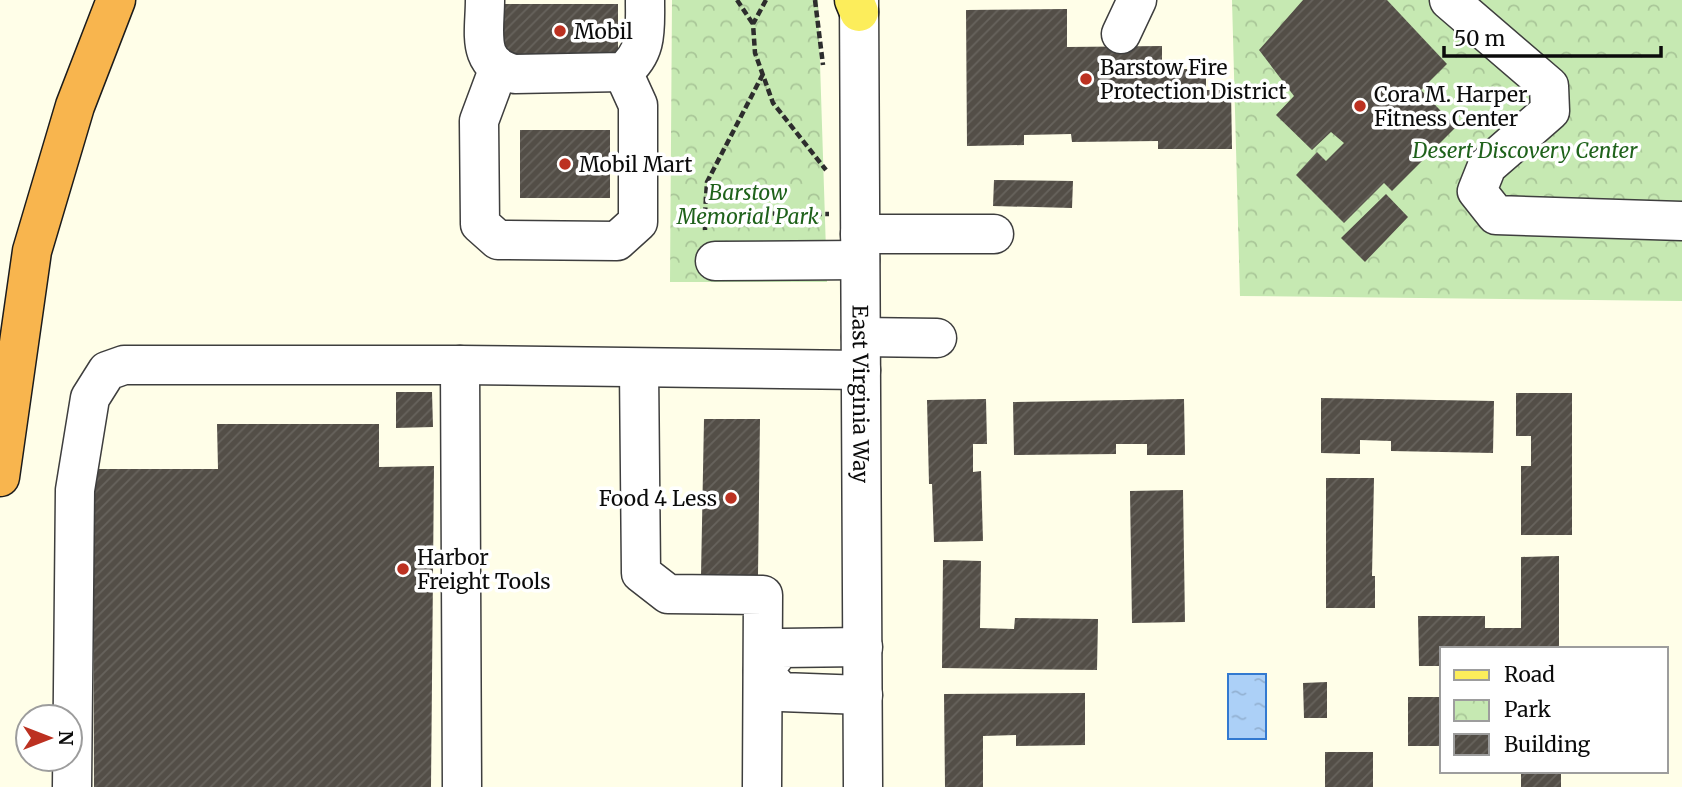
<svg xmlns="http://www.w3.org/2000/svg" width="1682" height="787" viewBox="0 0 1682 787" font-family="Merriweather,serif">
<defs>
<pattern id="park-crowns" width="20" height="18" patternUnits="userSpaceOnUse" patternTransform="scale(1.75)"><rect width="20" height="18" fill="#c6e9b2"/><path d="M2 6a3 3 0 1 1 6 0M12 15a3 3 0 1 1 6 0" fill="none" stroke="#a9c698"/></pattern>
<pattern id="water-ripples" width="26" height="14" patternUnits="userSpaceOnUse" patternTransform="scale(1.75)"><rect width="26" height="14" fill="#acd0f7"/><path d="M2 4q2-2 4 0t4 0M15 11q2-2 4 0t4 0" fill="none" stroke="#93b1d2"/></pattern>
<pattern id="building-hatch" width="6" height="6" patternUnits="userSpaceOnUse" patternTransform="scale(1.75)"><rect width="6" height="6" fill="#534e47"/><path d="M-1 1l2-2M0 6l6-6M5 7l2-2" fill="none" stroke="#67635d"/></pattern>
</defs>
<rect width="100%" height="100%" fill="#fffee8"/>
<path fill="url(#park-crowns)" d="M672,0H818L827,282H670Z
M1232,0H1682V301L1240,296Z"/>
<path fill="url(#water-ripples)" stroke="#3279d0" stroke-width="2" d="M1228,674H1266V739H1228Z"/>
<path fill="url(#building-hatch)" d="M1303,0H1387L1447,64L1421,90L1456,127L1392,191L1384,183L1344,223L1296,175L1317,152L1326,161L1344,143L1331,132L1312,150L1276,115L1294,96L1259,50Z
M503,4H618V59L503,58Z
M1067,9V47L1162,46V69H1206V90H1231L1232,149H1158V141L1072,142L1071,134L1024,135V145L967,146L966,10Z
M520,130H610V198H520Z
M994,180L1073,181L1072,208L993,206Z
M1386,194L1408,217L1365,262L1341,238Z
M396,392H432L433,427L396,428Z
M1516,393H1572V535H1521V466H1531V436H1516Z
M1321,398L1494,401L1493,453L1391,451V441L1360,440V454L1321,453Z
M986,399L987,444H973V472L981,471L983,541L934,542L932,484H929L927,400Z
M1184,399L1185,455H1147V444H1116V454L1014,455L1013,402Z
M704,419H760L758,576H701Z
M217,424H379V467L434,466L431,787H94L93,469H218Z
M1326,478H1374L1372,576H1375V608H1326Z
M1183,490L1185,622L1132,623L1130,491Z
M1559,556V649H1442V666H1419L1418,616H1485V628H1521V557Z
M943,560L981,561L980,628L1014,629L1015,618L1098,619L1097,670L942,668Z
M1327,682V718H1304L1303,683Z
M1085,693V745L1016,746V735L983,736V787H945L944,694Z
M1408,697H1442V746H1408Z
M1325,752H1373V787H1325Z
M1521,771H1561V787H1521Z"/>
<g fill="none" stroke-linecap="round" stroke-linejoin="round">
<g stroke="#3e3e3e" stroke-width="41">
<g id="minor">
<path d="M485,0C485,33 475,65 515,74L623,72C648,52 645,30 645,0"/>
<path id="s1" d="M859,0L863,787"/>
<path d="M1449,0L1549,86L1550,111L1487,166L1477,191L1496,215L1682,221"/>
<path d="M1121,34L1137,0"/>
<path d="M498,70L479,121L480,224L498,240L617,241L638,222V105L623,72"/>
<path d="M860,234H994"/>
<path d="M715,261L860,260"/>
<path d="M861,337L937,338"/>
<path d="M460,365L462,787"/>
<path d="M639,369L641,573L668,594L763,595L762,787"/>
<path d="M863,647L781,648L763,671L781,692L863,695"/>
<path d="M72,787L75,490L90,398L107,371L124,365H460L861,370"/>
</g>
</g>
<g stroke="#1c1c1c" stroke-width="41">
<path id="major" d="M854,0L859,12"/>
</g>
<g stroke="#1c1c1c" stroke-width="41">
<path id="highway" d="M0,477L32,251L75,106L116,0"/>
</g>
<path stroke="#2d2d2d" stroke-width="4.5" stroke-dasharray="7 3.5" stroke-linecap="butt" d="M737,0L753,24
M766,0L753,24L755,53L773,103L826,170
M815,0L823,65
M763,74L707,182L705,213L829,214
M705,230V213"/>
<use href="#minor" stroke="#fff" stroke-width="38"/>
<use href="#major" stroke="#fced5b" stroke-width="38"/>
<use href="#highway" stroke="#f8b54e" stroke-width="38"/>
</g>
<g fill="#bc3121" stroke="#fff" stroke-width="2.5">
<circle cx="560" cy="31" r="7"/>
<circle cx="1086" cy="79" r="7"/>
<circle cx="1360" cy="106" r="7"/>
<circle cx="565" cy="164" r="7"/>
<circle cx="731" cy="498" r="7"/>
<circle cx="403" cy="569" r="7"/>
</g>
<g text-anchor="middle" dominant-baseline="central" stroke-width="7" stroke-linejoin="round" paint-order="stroke">
<g font-size="21" fill="#0b0b0b" stroke="#fff" text-anchor="start">
<text x="574" y="31">Mobil</text>
<text x="1100" y="67">Barstow Fire<tspan x="1100" dy="24">Protection District</tspan></text>
<text x="1374" y="94">Cora M. Harper<tspan x="1374" dy="24">Fitness Center</tspan></text>
<text x="579" y="164">Mobil Mart</text>
<text x="717" y="498" text-anchor="end">Food 4 Less</text>
<text x="417" y="557">Harbor<tspan x="417" dy="24">Freight Tools</tspan></text>
</g>
<g font-size="21" font-style="italic" fill="#1f621b" stroke="#fff">
<text x="1525" y="150">Desert Discovery Center</text>
<text x="748" y="192">Barstow<tspan x="748" dy="24">Memorial Park</tspan></text>
</g>
<g font-size="21" fill="#0b0b0b" stroke="#fff">
<text stroke="none"><textPath href="#s1" startOffset="394">East Virginia Way</textPath></text>
</g>
</g>
<rect x="1440" y="647" width="228" height="126" fill="#ffffff" stroke="#9d9d9d" stroke-width="2"/>
<rect x="1454" y="670" width="35" height="10" fill="#fced5b" stroke="#9d9d9d" stroke-width="2"/>
<text x="1504" y="682" font-size="21" fill="#0b0b0b">Road</text>
<rect x="1454" y="700" width="35" height="21" fill="url(#park-crowns)" stroke="#9d9d9d" stroke-width="2"/>
<text x="1504" y="717" font-size="21" fill="#0b0b0b">Park</text>
<rect x="1454" y="734" width="35" height="21" fill="url(#building-hatch)" stroke="#9d9d9d" stroke-width="2"/>
<text x="1504" y="752" font-size="21" fill="#0b0b0b">Building</text>
<g transform="translate(49 738) rotate(90)"><circle r="33" fill="#ffffff" stroke="#9d9d9d" stroke-width="2"/>
<path d="M0-5L12 26L0 18L-12 26Z" fill="#bc3121"/>
<text y="-10" font-size="19" font-weight="bold" text-anchor="middle" fill="#0b0b0b">N</text>
</g>
<path d="M1444 46v10h217v-10" fill="none" stroke="#0b0b0b" stroke-width="3.5"/>
<text x="1454" y="46" font-size="21" fill="#0b0b0b" stroke="#ffffff" stroke-width="5" paint-order="stroke">50 m</text>
</svg>
